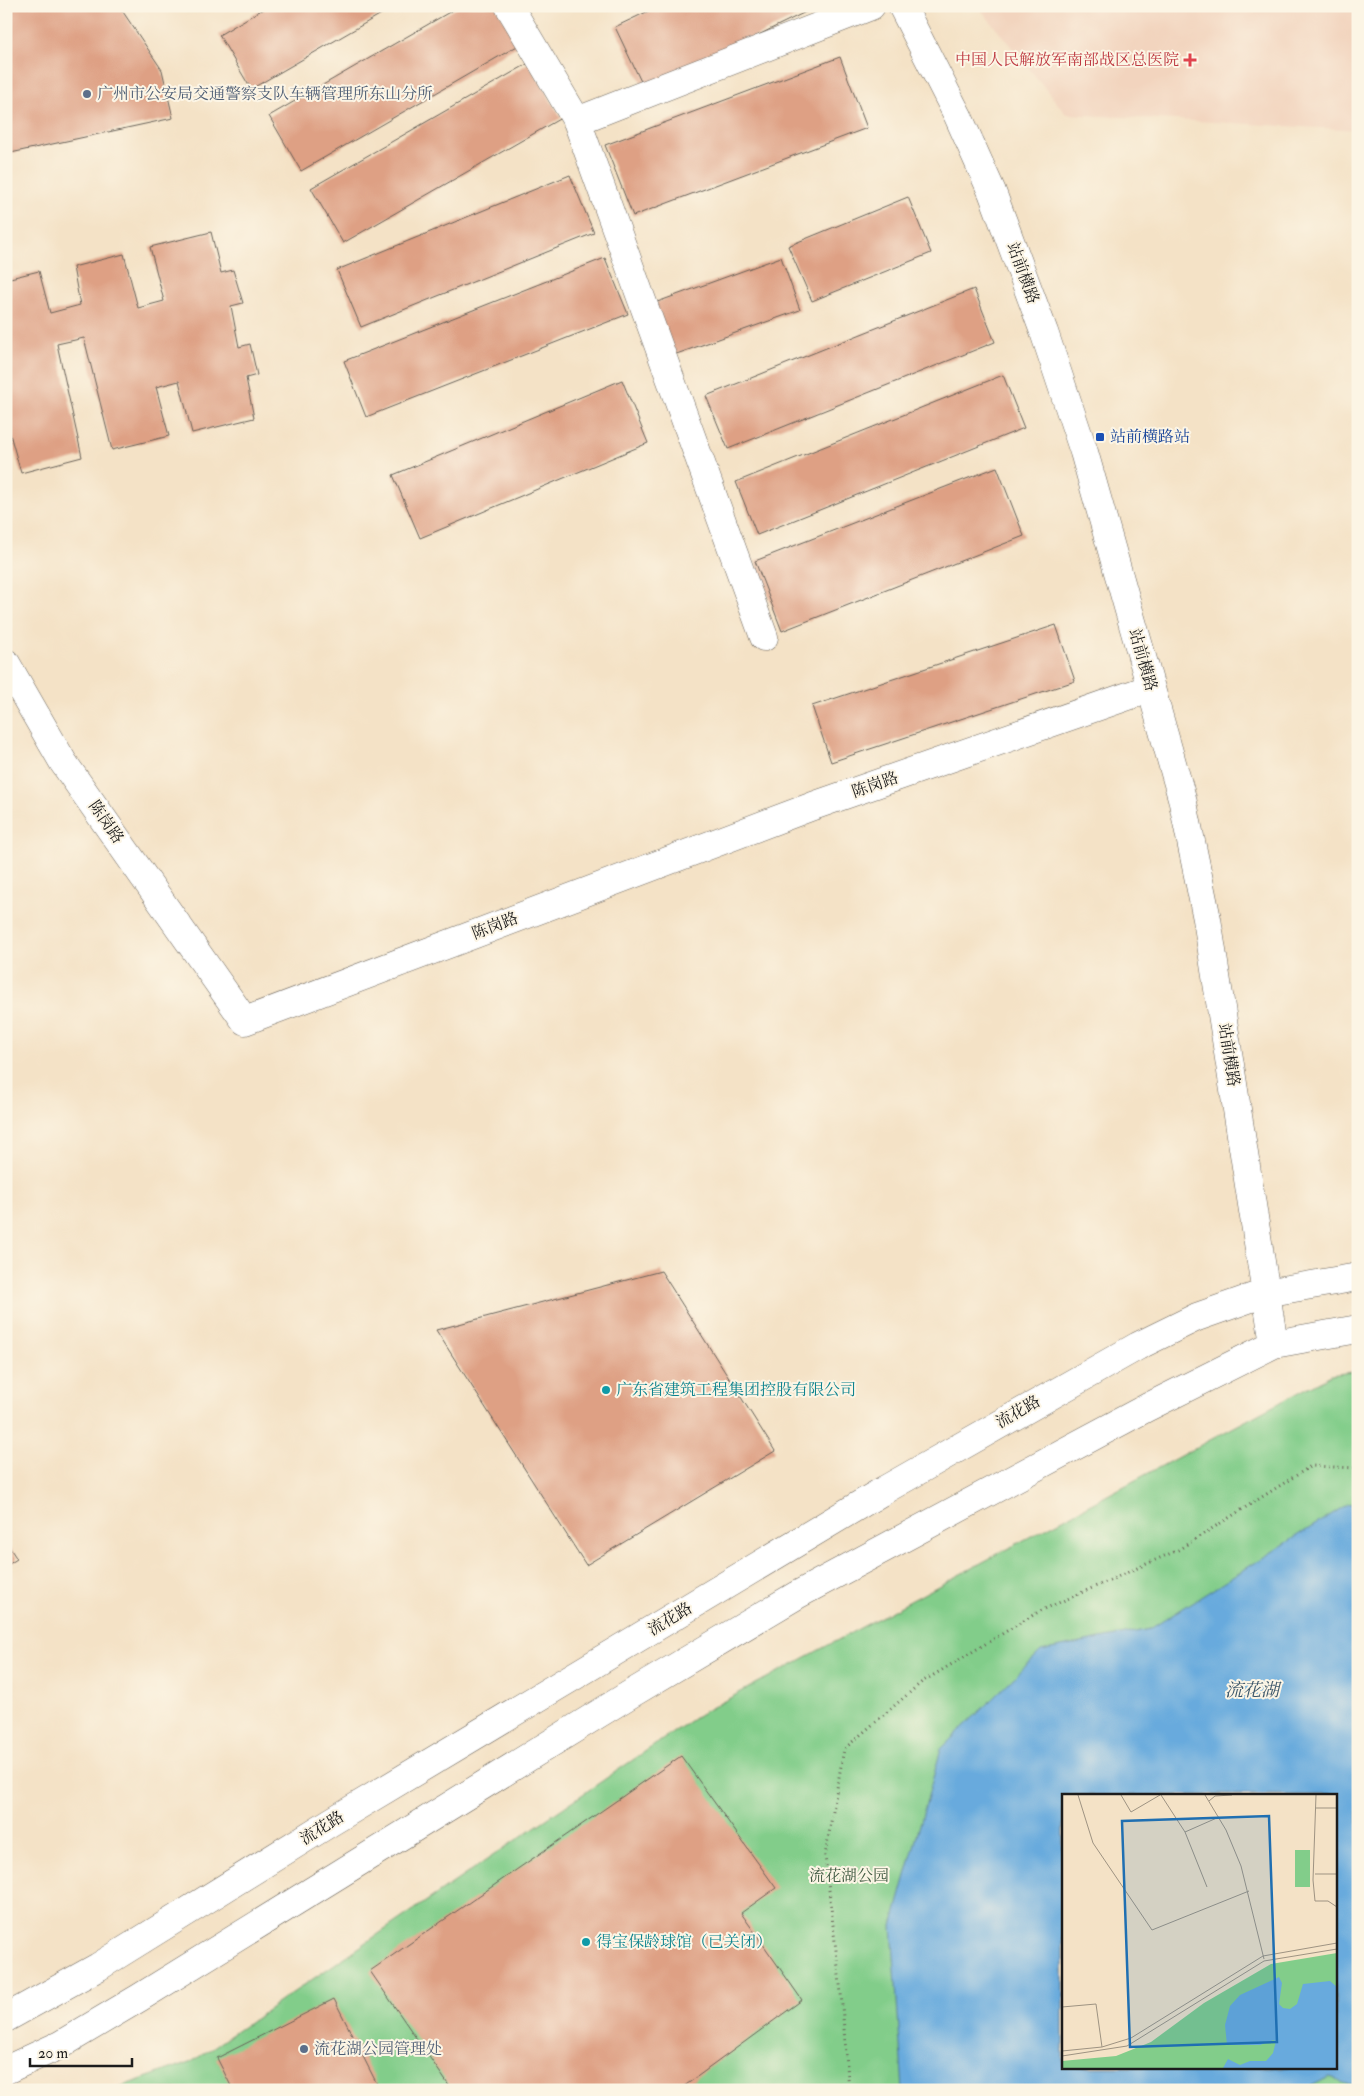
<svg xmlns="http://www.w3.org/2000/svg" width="1364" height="2096" viewBox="0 0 1364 2096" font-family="'IM FELL Double Pica','Noto Serif SC',serif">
<rect width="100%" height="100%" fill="#fcf5e5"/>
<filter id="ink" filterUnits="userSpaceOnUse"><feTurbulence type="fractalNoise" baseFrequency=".02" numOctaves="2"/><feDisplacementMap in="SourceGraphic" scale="10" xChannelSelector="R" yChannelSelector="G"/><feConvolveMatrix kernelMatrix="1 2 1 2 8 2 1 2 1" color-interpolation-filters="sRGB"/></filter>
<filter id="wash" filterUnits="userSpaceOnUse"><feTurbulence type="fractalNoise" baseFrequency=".0096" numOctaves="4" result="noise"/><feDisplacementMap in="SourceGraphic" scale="20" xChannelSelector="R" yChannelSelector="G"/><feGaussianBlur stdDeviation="1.12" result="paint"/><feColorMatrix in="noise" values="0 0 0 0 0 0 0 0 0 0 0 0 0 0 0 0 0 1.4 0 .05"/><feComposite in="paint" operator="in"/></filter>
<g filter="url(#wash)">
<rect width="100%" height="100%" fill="#f4e2c6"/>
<path fill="#f2d4be" d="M978,6H1358V130L1066,114Z"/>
<path fill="#82cd8a" stroke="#4f7453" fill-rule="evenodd" d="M1358,1371V2090H111L193,2061L700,1714L1331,1375ZM1063,1795H1335V2067H1063Z"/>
<path fill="#68aadd" stroke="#42637c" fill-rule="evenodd" d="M1358,1503V2090H1355L1356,2086L1329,2077L1304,2090H903L892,1926L941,1749L1041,1651L1150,1629L1348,1504ZM1063,1795H1335V2067H1063Z"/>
<g id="blocks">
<path fill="#dea084" d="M6,6H119L162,70L173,118L6,154Z
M268,6H395L251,89L219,35Z
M460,6H496L519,45L301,171L269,116Z
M659,6H818L645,90L615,27Z
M840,57L867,128L633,216L605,145Z
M529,63L561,118L343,243L311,188Z
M570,175L594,233L361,327L337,270Z
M908,197L931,253L812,301L788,246Z
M211,232L221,273L233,270L243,303L231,306L239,347L250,344L257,375L246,378L254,418L192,433L179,381L156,387L169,436L112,450L84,338L57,344L82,457L21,473L6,420V279L39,271L50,313L80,305L73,267L124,254L138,308L164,301L150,247Z
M781,257L800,310L668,357L649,305Z
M605,258L628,314L366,417L344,361Z
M974,289L995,342L728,449L706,396Z
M1003,375L1024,428L757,535L736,482Z
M622,380L648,443L420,538L393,475Z
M997,467L1024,536L782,631L755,561Z
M1056,625L1075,681L831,762L812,706Z
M661,1271L775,1451L586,1565L436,1330Z
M6,1542L17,1559L6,1566Z
M681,1756L776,1888L741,1913L802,2000L679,2090H452L370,1971Z
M334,1999L380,2090H233L217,2058Z"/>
</g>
</g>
<g filter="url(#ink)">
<use href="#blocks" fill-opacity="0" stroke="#686158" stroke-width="1"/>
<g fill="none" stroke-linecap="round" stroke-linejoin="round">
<g stroke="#686158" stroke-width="29">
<path id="minor" d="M509,6L577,121L764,637
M902,6L958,116L992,192L1044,332L1084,452L1182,798L1207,919L1274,1344
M577,121L871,6
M6,663L63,762L245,1021L813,806L1151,688
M6,2018L98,1967L331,1822L886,1489L1138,1346L1197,1317L1265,1293L1358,1277
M6,2070L60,2045L139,1998L629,1695L797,1595L1148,1407L1274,1344L1358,1329"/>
</g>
<path stroke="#686158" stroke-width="3" stroke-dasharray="1 4" stroke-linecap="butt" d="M849,2090L841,1993L825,1856L844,1749L922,1682L1040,1611L1178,1550L1311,1466L1358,1468"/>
<use href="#minor" stroke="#fff" stroke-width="28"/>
</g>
</g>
<path fill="#e0444e" stroke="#fcf5e5" stroke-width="2" d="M1187.5 52.5h5v5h5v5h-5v5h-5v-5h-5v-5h5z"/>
<g fill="#5c6f8a" stroke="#fcf5e5" stroke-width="2">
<circle cx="87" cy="94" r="5"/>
<circle cx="304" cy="2049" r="5"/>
</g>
<rect fill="#1a4fb4" stroke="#fcf5e5" stroke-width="2" x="1095" y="432" width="10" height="10" rx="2.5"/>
<g fill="#0f9aa8" stroke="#fcf5e5" stroke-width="2">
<circle cx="606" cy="1390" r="5"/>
<circle cx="586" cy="1942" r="5"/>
</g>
<g text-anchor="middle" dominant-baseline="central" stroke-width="4" stroke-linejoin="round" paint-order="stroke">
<g font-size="16" fill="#be3a42" stroke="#fcf5e5" text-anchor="end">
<text x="1179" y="60">中国人民解放军南部战区总医院</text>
</g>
<g font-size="16" fill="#4e5e75" stroke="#fcf5e5" text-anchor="start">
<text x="97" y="94">广州市公安局交通警察支队车辆管理所东山分所</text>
<text x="314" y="2049">流花湖公园管理处</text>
</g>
<g font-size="16" fill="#1c1c1c" stroke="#fcf5e5">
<text transform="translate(1023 273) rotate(70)">站前横路</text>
<text transform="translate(1143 660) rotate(74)">站前横路</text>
<text transform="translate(875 785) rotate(-19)">陈岗路</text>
<text transform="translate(106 822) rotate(55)">陈岗路</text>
<text transform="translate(495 926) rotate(-21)">陈岗路</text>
<text transform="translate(1229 1055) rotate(81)">站前横路</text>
<text transform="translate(1018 1412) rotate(-30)">流花路</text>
<text transform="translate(670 1619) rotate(-31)">流花路</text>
<text transform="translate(322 1828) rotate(-32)">流花路</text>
</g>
<g font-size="16" fill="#164399" stroke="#fcf5e5" text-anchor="start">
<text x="1110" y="437">站前横路站</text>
</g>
<g font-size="16" fill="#0d838f" stroke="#fcf5e5" text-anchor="start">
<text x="616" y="1390">广东省建筑工程集团控股有限公司</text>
<text x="596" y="1942">得宝保龄球馆（已关闭）</text>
</g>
<g font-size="16" fill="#405a42" stroke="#fcf5e5">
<text x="849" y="1876">流花湖公园</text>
</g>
<g font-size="18" font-style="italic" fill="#3a5569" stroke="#fcf5e5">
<text x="1252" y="1690">流花湖</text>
</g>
</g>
<g transform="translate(1062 1794)">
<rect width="275" height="275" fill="#f4e2c6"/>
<path d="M233,56H248V93H233ZM275,159V274H0V267L54,262L89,248L142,209L209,170Z" fill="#82cd8a"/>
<path d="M217,183L220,189L217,210L221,214L228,215L235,210L241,190L268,187L275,193V274H161L166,265L178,271L188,267H204L211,259L214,247L211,246L198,251H165L163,231L168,212L178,201Z" fill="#68aadd"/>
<path fill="none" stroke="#9e9382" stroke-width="1" d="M16,1L31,49L90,136L187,97M59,1L69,18L98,1M99,1L123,38L145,93M143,1L164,36L179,72L202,165M254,1L251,86L253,107H266L275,113M147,7L153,2L170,1M253,14H275M123,38L157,23M253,80H275M0,213L34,210L40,253M0,257L40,253L69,244L201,162L275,149M0,262L65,252L202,167L275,155"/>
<path fill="#1f6fb2" fill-opacity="0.15" stroke="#1f6fb2" stroke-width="2.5" d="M207,22L215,248L68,253L60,27Z"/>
<rect width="275" height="275" fill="none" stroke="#1c1c1c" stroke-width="2.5"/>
</g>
<rect width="1364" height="2096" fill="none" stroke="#fcf5e5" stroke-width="25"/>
<path d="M30 2058v8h102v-8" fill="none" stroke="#1c1c1c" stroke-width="2.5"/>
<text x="38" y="2058" font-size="15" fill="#1c1c1c" stroke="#fcf5e5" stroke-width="4" paint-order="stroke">20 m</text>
</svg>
